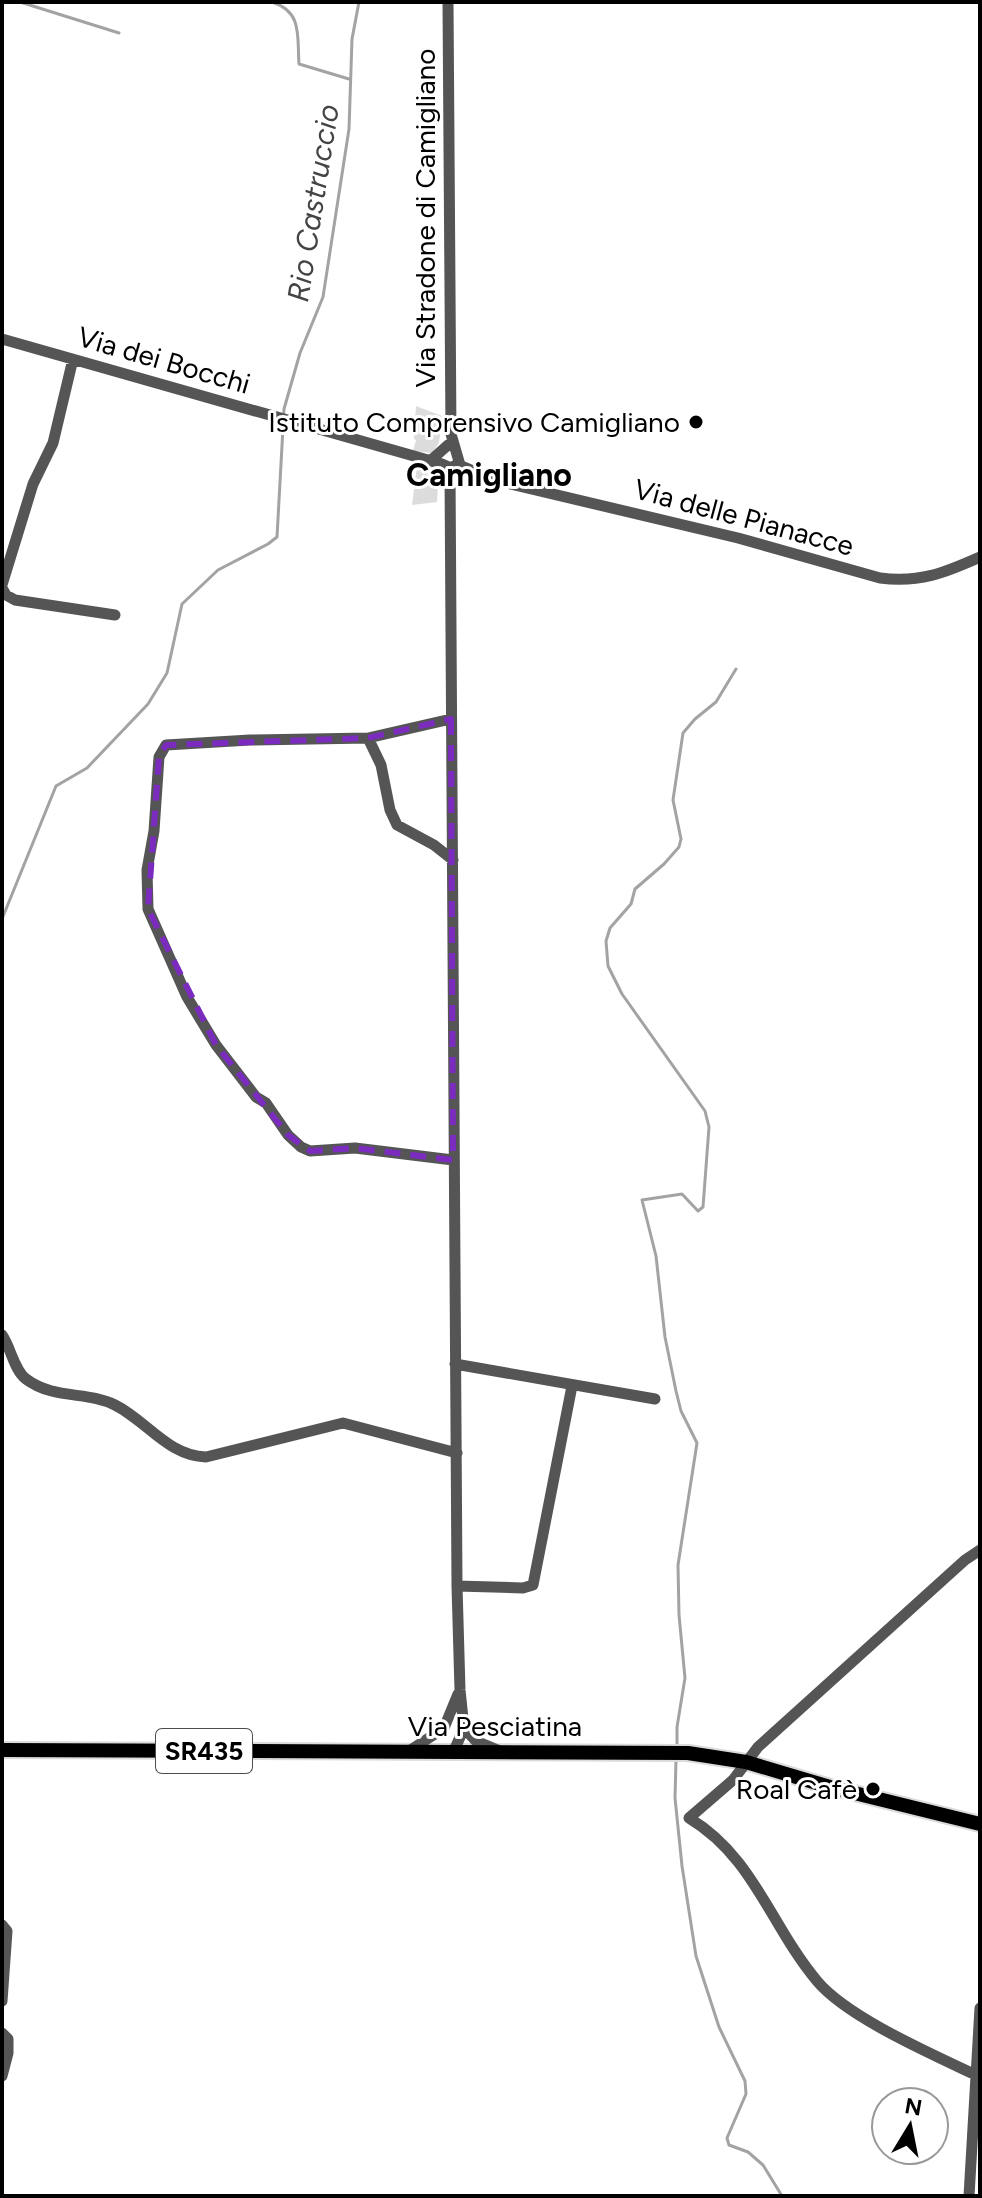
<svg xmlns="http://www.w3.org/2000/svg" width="982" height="2198" viewBox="0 0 982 2198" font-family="Figtree,sans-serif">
<rect width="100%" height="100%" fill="#fff"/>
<path fill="#dcdcdc" d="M416,406L442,416L439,443L432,453L413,451L416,440L414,439Z
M421,463L439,468L437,502L412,505L417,466Z"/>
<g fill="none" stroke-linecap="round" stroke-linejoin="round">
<path stroke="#a3a3a3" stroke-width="3" d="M20,2L119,33
M272,2C303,12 297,36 299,64L349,79
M2,919L56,786L87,768L148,704L167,673L182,604L218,570L268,544L277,537L284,409L300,353L323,297L349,129L352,39L359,2
M677,1748V1727L685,1678L679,1615L678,1565L697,1443L681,1411L676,1391L665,1337L656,1256L642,1200L682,1194L698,1211L703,1207L709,1127L705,1111L622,994L608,966L606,941L610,928L631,904L635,889L664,864L679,847L681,839L673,800L683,733L695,719L716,702L736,669
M676,1760L675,1798L682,1866L696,1956L719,2027L745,2081L746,2094L727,2138L729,2145L748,2152L763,2165L782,2196"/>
<g stroke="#dbdbdb" stroke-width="18">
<path id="major" d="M2,1750L688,1753L746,1762L830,1787L980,1824"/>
</g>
<path stroke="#555" stroke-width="11" d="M448,2L451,434L460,465
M2,339L442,464L451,468
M430,461L448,445
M450 473a8 8 0 1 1 16 0a8 8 0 1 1-16 0Z
M464,467L494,480L738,538L880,578C920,583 944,573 980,557
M450,472L457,1586L460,1690L464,1728L453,1753
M2,585L33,484L53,443L73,359
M2,588L6,595L15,600L115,615
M451,719L368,738L250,740L166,745L159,757L154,831L147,870L148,909L187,997L216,1045L256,1097L266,1103L288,1135L301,1147L310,1151L355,1148L453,1160
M368,738L381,765L390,810L397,825L434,845L453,860
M2,1335C11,1348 14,1370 26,1379C54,1400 88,1391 115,1405C147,1421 168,1456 206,1457L343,1423L457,1453
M455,1364L655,1399
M980,1550L965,1560L758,1747L733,1780L689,1818C754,1857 770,1925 817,1981C848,2018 934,2055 980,2077
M457,1586L523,1588L533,1585L572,1386
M464,1728L476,1741L500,1751
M409,1751L444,1728L458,1694
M2,1925L7,1931L2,2001
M2,2033L8,2039V2053L2,2076
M969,2196L980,2008"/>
<use href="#major" stroke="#000" stroke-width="14"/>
</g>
<path fill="none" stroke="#7b2cbf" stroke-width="6" stroke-dasharray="16 10" stroke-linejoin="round" d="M451,719L453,1160L355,1148L310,1151L288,1135L216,1045L148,909L159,757L166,745L368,738Z"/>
<g fill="#000" stroke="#fff" stroke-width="3">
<circle cx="696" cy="422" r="8"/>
<circle cx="873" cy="1789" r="8"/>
</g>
<g text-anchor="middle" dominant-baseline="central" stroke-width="6" stroke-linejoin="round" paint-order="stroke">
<rect fill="#fff" stroke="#4c4c4c" stroke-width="2" x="156" y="1729" width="96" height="44" rx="6"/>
<g font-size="26" font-weight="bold" fill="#000">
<text x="204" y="1751">SR435</text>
</g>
<g font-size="28" fill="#000" stroke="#fff">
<text transform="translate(425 218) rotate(-90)">Via Stradone di Camigliano</text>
<text transform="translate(164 360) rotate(16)">Via dei Bocchi</text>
<text transform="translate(744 517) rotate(15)">Via delle Pianacce</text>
<text x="495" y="1726">Via Pesciatina</text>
</g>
<g font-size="28" fill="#000" stroke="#fff" text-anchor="end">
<text x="680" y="422">Istituto Comprensivo Camigliano</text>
<text x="857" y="1789">Roal Cafè</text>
</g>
<g font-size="30" font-style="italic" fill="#444" stroke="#fff">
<text transform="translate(313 203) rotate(-81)">Rio Castruccio</text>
</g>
<g font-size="32" font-weight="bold" fill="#000" stroke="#fff">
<text x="489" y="475">Camigliano</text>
</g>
</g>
<rect width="982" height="2198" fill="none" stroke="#000000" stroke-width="8"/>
<g transform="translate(910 2126) rotate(10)"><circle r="38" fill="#ffffff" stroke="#999999" stroke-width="2"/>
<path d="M0-6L14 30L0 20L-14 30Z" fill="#000000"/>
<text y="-12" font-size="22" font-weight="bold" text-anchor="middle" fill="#000000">N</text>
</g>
</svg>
